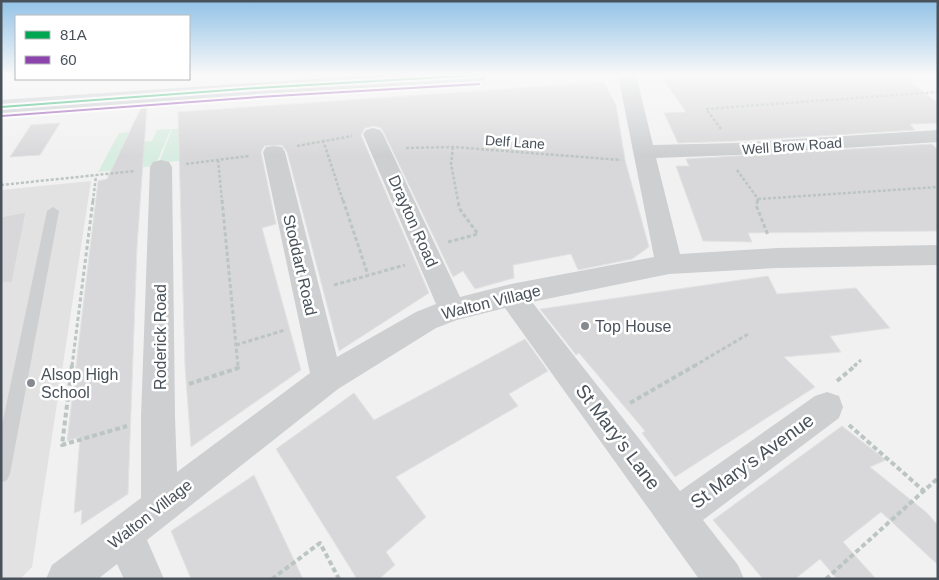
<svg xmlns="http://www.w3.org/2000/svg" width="939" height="580" viewBox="0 0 939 580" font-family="Helvetica,sans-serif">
<rect width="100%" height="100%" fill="#f1f1f1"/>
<path fill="#e3e2e2" d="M91,181L32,567L20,579H1V190Z"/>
<path fill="#d8ede1" d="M171,129L155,166L98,172L119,133L129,132L125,143L152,141L157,130Z
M172,129H182L179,138L188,160L159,163Z"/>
<path fill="#d8d8da" stroke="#e2e3e3" d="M762,75H902L938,103V123L910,124L915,130L736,141L678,143L664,113L686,112L664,80Z
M604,82L616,105L625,160L649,247L632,259L578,270L571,254L513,265L514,278L475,289L463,271L453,277L384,133L381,128L374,126L365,128L361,135L429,293L339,351L287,152L282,145L264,146L261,152L276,224L262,228L301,370L191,447L185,366L178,112Z
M143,104H147L137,247L128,494L81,525L82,510L74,513L80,437L67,441L98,181L107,179Z
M60,123L40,155L10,157L31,125Z
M932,144L938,150V231L748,233L752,242L703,241L676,166H689L686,159Z
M26,212L12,283L1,282V217Z
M768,276L777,294L856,288L890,328L830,336L841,352L784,357L815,387L675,477L642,433L645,431L579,353L576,355L540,309Z
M525,339L548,371L509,394L518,406L396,477L426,517L386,552L395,565L379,579H357L276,449L354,393L374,420Z
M842,426L886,460L870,467L926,512L938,525V565L881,512L843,542L876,579H837L820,559L795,579H763L713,520Z
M254,475L303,579H191L171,531Z"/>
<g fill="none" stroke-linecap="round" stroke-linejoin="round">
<g stroke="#b6babf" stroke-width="2">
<path id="highway" d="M388,75H487L484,79L478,80L257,94L1,113V101Z"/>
</g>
<path stroke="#bbc5c2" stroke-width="2.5" stroke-dasharray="3 2" stroke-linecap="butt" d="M721,129L706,109L938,92
M323,140L343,201
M297,146L352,136
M453,147L451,164L458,201
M406,148L453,147L621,160
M218,160L222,201
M186,164L249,156
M737,170L758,199L757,201
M1,185L135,171
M758,199L938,187
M93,201L96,176"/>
<path stroke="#bbc5c2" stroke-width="3" stroke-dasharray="4 2.5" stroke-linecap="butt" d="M222,200L238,366
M343,200L368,275
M758,200L756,205L768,235
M448,242L478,234L459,208L458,200
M334,285L405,265
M236,345L285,330
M72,366L93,200
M694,366L750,333
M854,366L861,360"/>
<path stroke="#bbc5c2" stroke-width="4" stroke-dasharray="5 3" stroke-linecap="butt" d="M72,365L62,445L127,426
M837,381L856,365
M189,384L238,368V365
M630,403L696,365
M849,425L924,491
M272,579L320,543L339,579
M826,579L937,479"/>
<path fill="#cdcfd1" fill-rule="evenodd" d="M53,207L59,211L10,474L7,480L1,483V430L47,211Z"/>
<path fill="#cdcfd1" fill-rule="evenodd" d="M618,75H636L653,145L736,143L938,130V142L736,155L656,158L680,254L777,248L938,245V265L777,268L669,274L532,302L680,491L815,396L827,392L839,396L843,407L839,418L703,520L738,565L744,579H699L505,308L457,320L436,328L338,389L147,540L164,579H124L117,564L98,579H46L52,565L141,498V417L150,167L153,162L161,160L169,162L172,167L175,417L177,472L310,373L263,152L266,147L274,146L282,147L285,152L337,357L416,312L436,304L363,134L366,130L373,128L380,130L383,134L460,297L511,284L654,257Z"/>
<use href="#highway" fill="#bec2c6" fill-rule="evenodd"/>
<g stroke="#fff" stroke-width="4">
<path id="bus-1" d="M460,75H480L478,76L257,89L1,108V106L257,87Z"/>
</g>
<g stroke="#fff" stroke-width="4">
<path id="bus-2" d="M479,83H480V85L258,98L1,117L2,115L258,96Z"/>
</g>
<use href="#bus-1" fill="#00a651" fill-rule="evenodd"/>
<use href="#bus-2" fill="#8e44ad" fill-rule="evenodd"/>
</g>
<linearGradient id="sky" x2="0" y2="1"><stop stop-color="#92c2e7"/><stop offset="0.48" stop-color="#f9f9f9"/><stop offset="1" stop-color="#f9f9f9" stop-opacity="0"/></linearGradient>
<rect width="939" height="156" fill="url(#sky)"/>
<g fill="#848a90" stroke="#fff" stroke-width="2">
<circle cx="585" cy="326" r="5"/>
<circle cx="31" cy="383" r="5"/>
</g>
<g text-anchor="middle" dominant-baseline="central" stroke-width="5" stroke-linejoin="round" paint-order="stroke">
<g font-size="14" fill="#49525b" stroke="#fff">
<text transform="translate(515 142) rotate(4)">Delf Lane</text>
<text transform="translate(792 146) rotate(-4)">Well Brow Road</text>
</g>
<g font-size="16" fill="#49525b" stroke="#fff">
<text transform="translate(413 221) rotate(66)">Drayton Road</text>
<text transform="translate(300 265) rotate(77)">Stoddart Road</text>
<text transform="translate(491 302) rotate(-14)">Walton Village</text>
<text transform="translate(160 337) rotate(-90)">Roderick Road</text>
<text transform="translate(150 514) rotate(-38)">Walton Village</text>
</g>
<g font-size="16" fill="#49525b" stroke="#fff" text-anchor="start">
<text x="595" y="326">Top House</text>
<text x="41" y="374">Alsop High<tspan x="41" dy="18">School</tspan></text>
</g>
<g font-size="19" fill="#49525b" stroke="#fff">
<text transform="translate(618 437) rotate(53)">St Mary's Lane</text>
<text transform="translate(752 461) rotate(-36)">St Mary's Avenue</text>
</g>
</g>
<rect width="939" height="580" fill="none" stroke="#49525b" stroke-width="5"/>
<rect x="15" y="15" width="175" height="65" fill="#ffffff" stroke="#b6babd"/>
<rect x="25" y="31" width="25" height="8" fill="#00a651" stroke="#b6babd"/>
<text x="60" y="40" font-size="15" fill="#49525b">81A</text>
<rect x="25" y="56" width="25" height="8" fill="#8e44ad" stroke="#b6babd"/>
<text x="60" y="65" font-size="15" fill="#49525b">60</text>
</svg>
